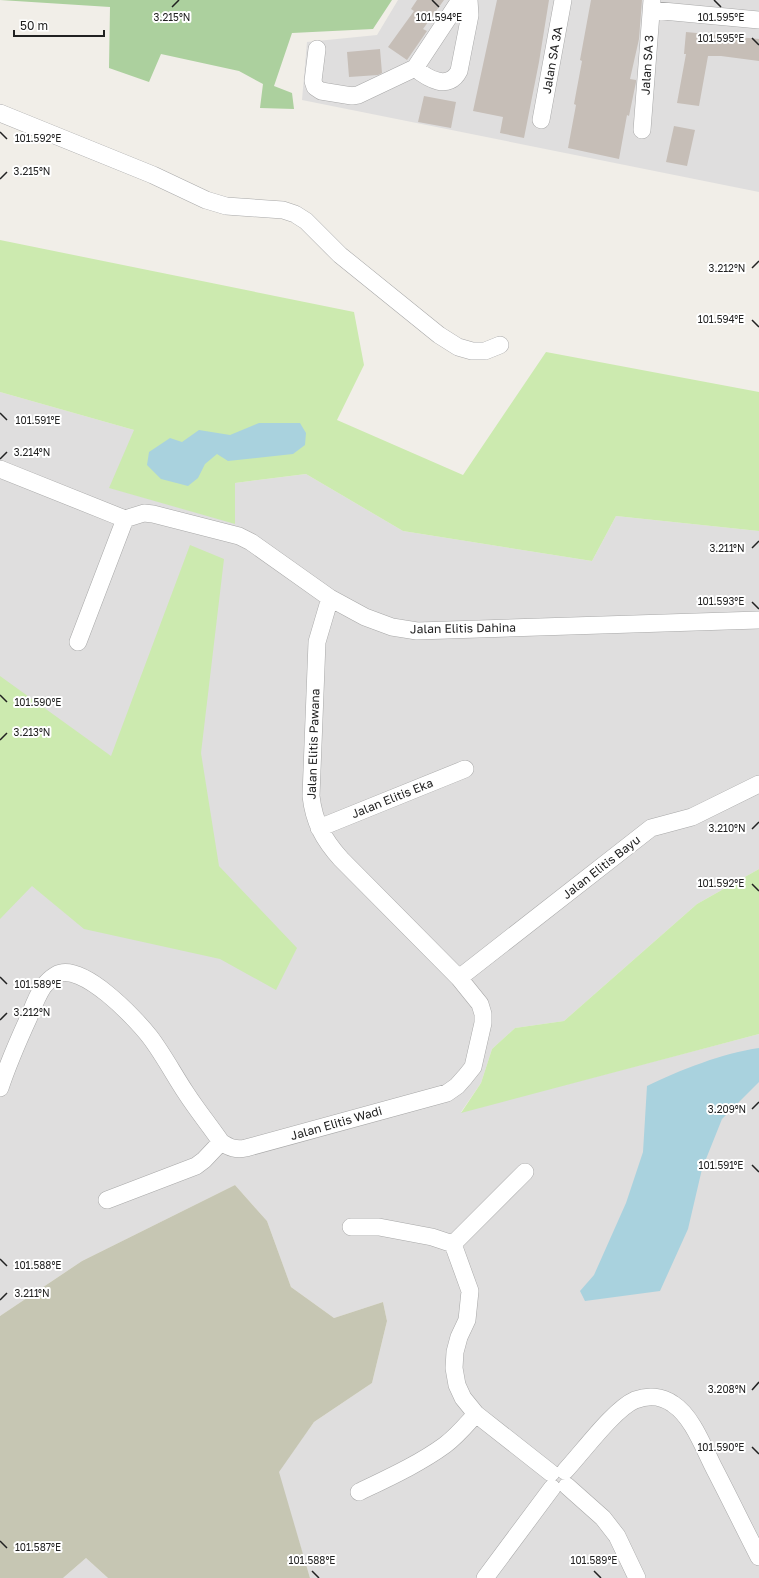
<svg xmlns="http://www.w3.org/2000/svg" width="759" height="1578" viewBox="0 0 759 1578" font-family="'Golos Text',sans-serif">
<rect width="100%" height="100%" fill="#f1eee8"/>
<path fill="#dfdede" d="M398,0H759V192L302,100L307,42L377,35Z
M0,392L134,430L235,524V483L306,474L403,531L592,561L616,516L759,531V869L697,904L564,1021L515,1028L492,1049L481,1083L461,1112L759,1034V1578H310L278,1472L314,1422L372,1383L387,1321L383,1302L334,1318L291,1287L267,1221L235,1185L82,1261L0,1316Z
M86,1558L108,1578H63Z"/>
<path fill="#c6c6b3" d="M235,1185L267,1221L291,1287L334,1318L383,1302L387,1321L372,1383L314,1422L279,1472L310,1578H108L86,1558L63,1578H0V1316L82,1261Z"/>
<path fill="#cceaaf" d="M0,240L354,312L364,365L337,420L463,475L546,352L759,392V531L616,516L592,561L403,531L306,474L235,483V524L109,488L134,430L0,392Z
M190,545L224,559L201,753L219,866L297,948L276,990L220,959L84,929L32,886L0,919V676L111,756Z
M759,869V1034L461,1113L481,1083L492,1049L515,1028L564,1021L697,904Z"/>
<path fill="#acd09e" d="M0,0H392L373,29L292,33L274,86L292,93L294,109L260,108L263,84L239,71L161,54L149,82L109,68L110,7Z"/>
<path fill="#a9d2de" d="M259,423H300L306,433L305,445L293,454L228,461L217,454L205,464L198,478L188,486L161,479L147,465L149,452L170,438L182,442L199,430L230,435Z
M759,1048V1082L722,1119L702,1169L688,1229L660,1291L585,1301L580,1291L594,1275L626,1203L643,1152L647,1086C680,1070 723,1053 759,1048Z"/>
<path fill="#c6beb7" d="M417,0H444L423,29L427,31L407,60L388,47L414,11L411,9Z
M497,0H549L539,62L524,138L500,133L503,117L473,111Z
M591,0H642L639,39L630,79L636,80V82L629,116L627,115L619,159L568,148L576,105L574,104L582,61L580,60Z
M686,32L759,39V61L721,56H708L699,106L677,103L686,54H684Z
M380,49L382,73L378,75L349,77L347,52Z
M424,96L456,102L451,128L418,122Z
M674,126L695,130L687,166L666,162Z"/>
<g fill="none" stroke-linecap="round" stroke-linejoin="round">
<g stroke="#a8a8a8" stroke-width="18">
<path id="minor" d="M652,10L759,20
M317,49L313,81L315,87L321,91L352,96L358,95L415,68L460,0
M415,68C428,79 449,91 459,71L470,15L469,0
M0,113L153,175L206,200L226,206L283,210L295,214L306,221L340,255L439,335L458,347L472,351H485L500,345
M541,120L563,0
M642,130L652,0
M0,469L125,519
M125,519L144,513L153,514L239,536L251,542L330,598L365,617L392,627L417,631L759,620
M78,642L125,519
M319,828L465,769
M459,978L651,828L692,817L759,784
M0,1088C8,1064 18,1041 29,1017C33,1007 37,996 43,987C46,983 51,978 56,975C81,960 136,1019 150,1037C163,1054 174,1075 186,1093C197,1110 210,1126 221,1142
M107,1200L196,1166L204,1160L221,1142C230,1148 236,1150 246,1148L447,1093L457,1086L465,1077L473,1067L483,1023V1014L480,1004L459,978L341,859C323,839 314,822 311,796L317,642L330,598
M351,1227H379L432,1237L453,1244
M453,1244L470,1291L467,1320L459,1337L455,1352L454,1368L457,1385L463,1398L476,1414L551,1473
M453,1244L525,1172
M565,1471C582,1453 614,1409 635,1400C648,1395 662,1396 673,1404C693,1417 704,1449 715,1470C730,1499 744,1528 759,1557
M567,1486L603,1518L617,1536L637,1578
M359,1492C388,1478 419,1464 445,1445C457,1436 466,1425 476,1414
M485,1578L552,1488"/>
</g>
<use href="#minor" stroke="#fff" stroke-width="17"/>
</g>
<path fill="none" stroke="#212121" stroke-width="1.5" d="M432,0L439,7M714,0L721,7M172,7L179,0M752,38L759,45M0,132L7,139M0,179L7,172M752,268L759,261M752,320L759,327M0,413L7,420M0,459L7,452M752,548L759,541M752,602L759,609M0,695L7,702M0,740L7,733M752,829L759,822M752,884L759,891M0,977L7,984M0,1020L7,1013M752,1109L759,1102M752,1165L759,1172M0,1259L7,1266M0,1300L7,1293M752,1390L759,1382M752,1447L759,1454M0,1541L7,1548M312,1571L319,1578M594,1571L601,1578"/>
<g text-anchor="middle" dominant-baseline="central" stroke-width="4" stroke-linejoin="round" paint-order="stroke">
<g font-size="12" fill="#212121" stroke="#fff">
<text transform="translate(552 60) rotate(-80)">Jalan SA 3A</text>
<text transform="translate(647 65) rotate(-86)">Jalan SA 3</text>
<text transform="translate(463 628) rotate(-1)">Jalan Elitis Dahina</text>
<text transform="translate(313 744) rotate(-88)">Jalan Elitis Pawana</text>
<text transform="translate(392 798) rotate(-22)">Jalan Elitis Eka</text>
<text transform="translate(601 867) rotate(-38)">Jalan Elitis Bayu</text>
<text transform="translate(336 1123) rotate(-16)">Jalan Elitis Wadi</text>
</g>
</g>
<g font-size="10" text-anchor="middle" fill="#212121" stroke="#fff" stroke-width="4" stroke-linejoin="round" paint-order="stroke">
<text x="439" y="21">101.594°E</text>
<text x="721" y="21">101.595°E</text>
<text x="172" y="21">3.215°N</text>
<text x="721" y="42">101.595°E</text>
<text x="38" y="142">101.592°E</text>
<text x="32" y="175">3.215°N</text>
<text x="727" y="272">3.212°N</text>
<text x="721" y="323">101.594°E</text>
<text x="38" y="424">101.591°E</text>
<text x="32" y="456">3.214°N</text>
<text x="727" y="552">3.211°N</text>
<text x="721" y="605">101.593°E</text>
<text x="38" y="706">101.590°E</text>
<text x="32" y="736">3.213°N</text>
<text x="727" y="832">3.210°N</text>
<text x="721" y="887">101.592°E</text>
<text x="38" y="988">101.589°E</text>
<text x="32" y="1016">3.212°N</text>
<text x="727" y="1113">3.209°N</text>
<text x="721" y="1169">101.591°E</text>
<text x="38" y="1269">101.588°E</text>
<text x="32" y="1297">3.211°N</text>
<text x="727" y="1393">3.208°N</text>
<text x="721" y="1451">101.590°E</text>
<text x="38" y="1551">101.587°E</text>
<text x="312" y="1564">101.588°E</text>
<text x="594" y="1564">101.589°E</text>
</g>
<path d="M14 30v6h90v-6" fill="none" stroke="#212121" stroke-width="2"/>
<text x="20" y="30" font-size="12" fill="#212121" stroke="#ffffff" stroke-width="3" paint-order="stroke">50 m</text>
</svg>
